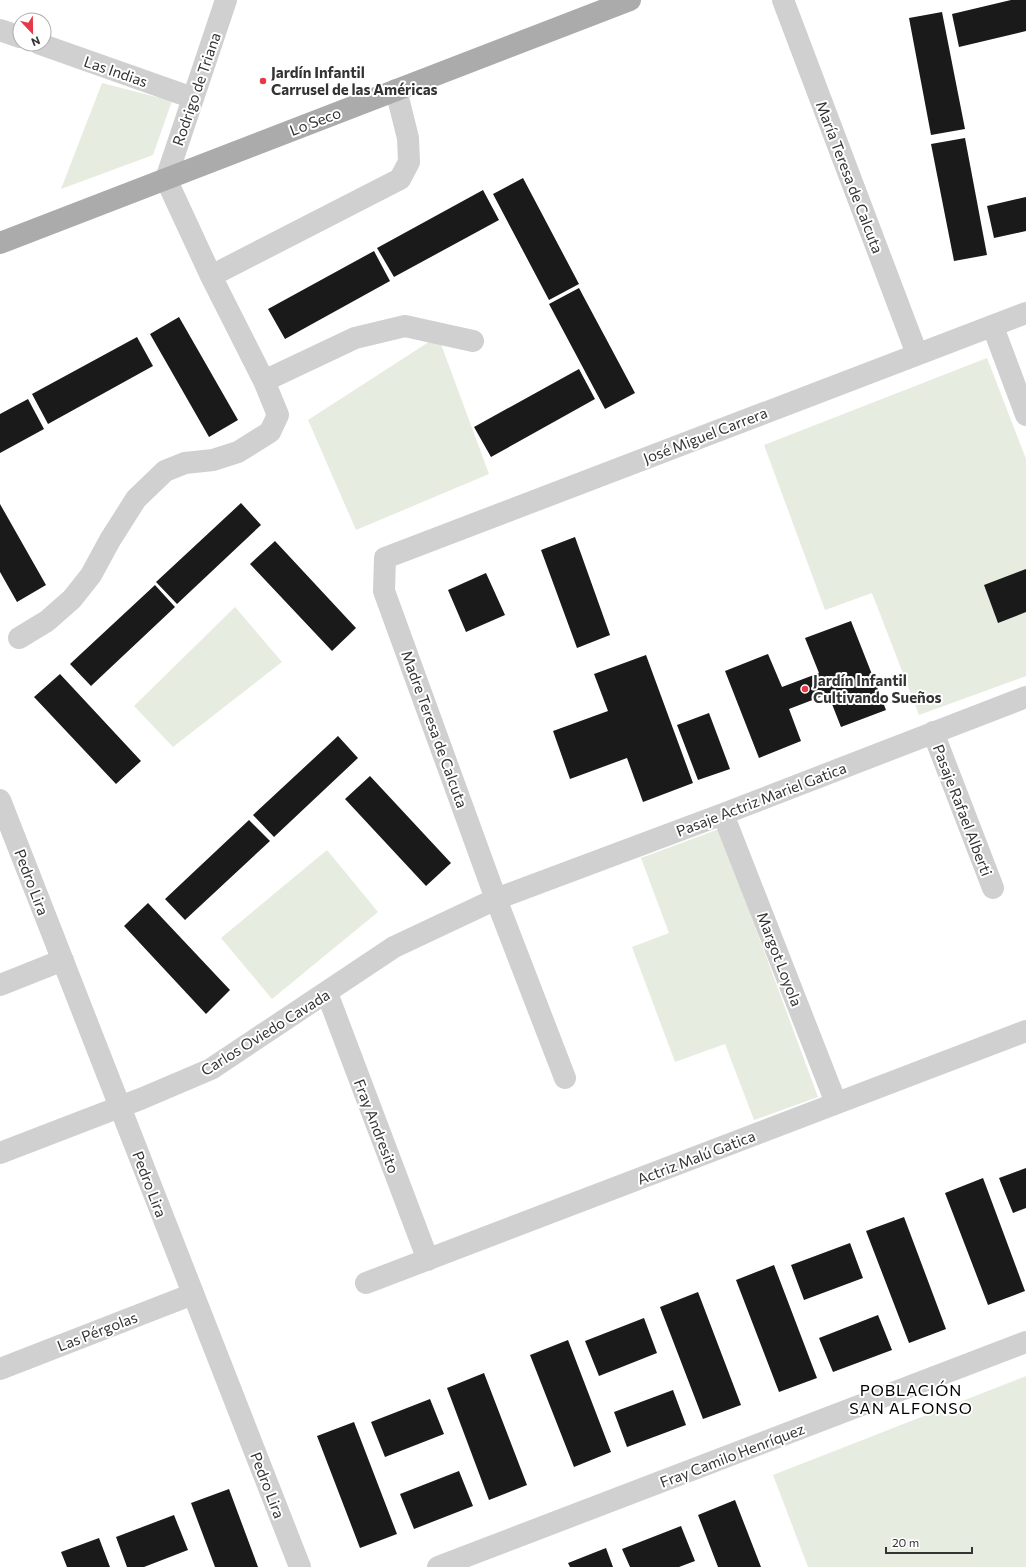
<svg xmlns="http://www.w3.org/2000/svg" width="1026" height="1567" viewBox="0 0 1026 1567" font-family="Commissioner,sans-serif">
<rect width="100%" height="100%" fill="#fff"/>
<path fill="#e6ecdf" d="M102,83L172,101L153,155L61,189Z
M438,336L489,474L356,530L308,420Z
M987,358L1026,459V676L919,715L872,593L825,610L764,445Z
M235,607L282,662L173,747L134,706Z
M719,829L818,1097L754,1120L725,1044L675,1062L632,947L669,933L641,858Z
M327,850L378,912L272,999L221,938Z
M1026,1376V1567H808L773,1475Z"/>
<path fill="#1a1a1a" d="M1011,0H1026V31L959,47L952,14Z
M942,12L965,129L931,135L909,18Z
M965,138L987,255L954,261L931,144Z
M523,178L579,284L549,300L493,194Z
M483,190L499,220L394,277L377,248Z
M1026,197V231L994,238L987,206Z
M374,251L390,281L285,339L268,309Z
M579,288L635,393L605,409L549,304Z
M179,317L238,420L209,437L150,334Z
M137,337L153,366L48,424L32,394Z
M579,369L595,399L491,457L474,427Z
M28,399L44,429L0,453V414Z
M241,503L261,525L177,604L156,582Z
M0,504L46,585L17,602L0,572Z
M575,537L610,635L577,648L541,550Z
M275,541L356,628L332,651L250,564Z
M1026,569V612L998,623L984,585Z
M486,573L505,615L466,632L448,590Z
M155,585L175,607L91,686L70,664Z
M851,621L886,710L841,727L828,694L789,709L801,741L759,758L725,671L768,654L782,687L819,673L805,638Z
M646,655L693,783L643,802L627,758L570,779L553,731L608,711L594,674Z
M60,674L141,761L116,784L34,697Z
M709,713L730,769L698,780L677,725Z
M338,736L358,758L274,837L253,815Z
M370,776L451,863L426,886L345,799Z
M249,820L270,841L185,920L165,899Z
M148,903L230,990L206,1014L124,926Z
M1026,1168V1208L1013,1213L999,1178Z
M983,1178L1025,1291L988,1305L945,1193Z
M904,1217L946,1329L909,1343L866,1231Z
M850,1243L863,1278L804,1300L791,1265Z
M774,1265L817,1378L779,1392L736,1280Z
M698,1292L741,1405L703,1419L660,1307Z
M878,1315L892,1350L833,1372L819,1338Z
M644,1318L657,1353L599,1376L585,1341Z
M568,1340L611,1452L574,1467L530,1355Z
M484,1373L527,1485L489,1500L447,1388Z
M673,1390L686,1425L627,1447L614,1412Z
M430,1399L444,1434L385,1457L371,1422Z
M354,1422L397,1534L360,1548L317,1436Z
M459,1471L473,1506L414,1529L400,1494Z
M229,1489L258,1567H215L191,1503Z
M735,1500L761,1567H718L698,1515Z
M174,1515L188,1550L144,1567H127L116,1537Z
M681,1526L695,1561L679,1567H630L622,1549Z
M99,1538L110,1567H67L61,1552Z
M606,1548L613,1567H570L568,1563Z"/>
<g fill="none" stroke-linecap="round" stroke-linejoin="round">
<path stroke="#d0d0d0" stroke-width="22" d="M783,0L917,354
M0,30L20,37
M40,44L193,98
M211,276L400,179L409,162L408,138L396,90
M993,327L1026,415
M264,381L355,338L405,326L473,341
M19,638L47,621L72,599L91,575L110,540L136,499L165,471L185,463L213,460L238,452L270,432L278,415L264,381L211,276L166,179L226,0
M933,732L993,888
M0,800L300,1567
M723,814L836,1103
M0,985L63,960
M327,993L428,1260
M565,1078L496,899L384,591L385,558L1026,313
M0,1153L143,1098L211,1069L394,947L496,899L723,814L1026,697
M366,1283L1026,1031
M0,1369L193,1294
M438,1567L1026,1342"/>
<path stroke="#ababab" stroke-width="22" d="M0,243L630,0"/>
</g>
<g fill="#e63946" stroke="#fff" stroke-width="1.5">
<circle cx="263" cy="81" r="4"/>
<circle cx="805" cy="689" r="4"/>
</g>
<g text-anchor="middle" dominant-baseline="central" stroke-width="4" stroke-linejoin="round" paint-order="stroke">
<g font-size="15" fill="#333" stroke="#fff">
<text transform="translate(116 71) rotate(19)">Las Indias</text>
<text transform="translate(196 89) rotate(-71)">Rodrigo de Triana</text>
<text transform="translate(315 121) rotate(-21)">Lo Seco</text>
<text transform="translate(850 177) rotate(69)">María Teresa de Calcuta</text>
<text transform="translate(705 435) rotate(-21)">José Miguel Carrera</text>
<text transform="translate(435 729) rotate(70)">Madre Teresa de Calcuta</text>
<text transform="translate(761 799) rotate(-21)">Pasaje Actriz Mariel Gatica</text>
<text transform="translate(963 810) rotate(69)">Pasaje Rafael Alberti</text>
<text transform="translate(32 882) rotate(69)">Pedro Lira</text>
<text transform="translate(780 959) rotate(69)">Margot Loyola</text>
<text transform="translate(265 1032) rotate(-32)">Carlos Oviedo Cavada</text>
<text transform="translate(377 1126) rotate(69)">Fray Andresito</text>
<text transform="translate(696 1157) rotate(-21)">Actriz Malú Gatica</text>
<text transform="translate(150 1184) rotate(69)">Pedro Lira</text>
<text transform="translate(97 1331) rotate(-21)">Las Pérgolas</text>
<text transform="translate(732 1455) rotate(-21)">Fray Camilo Henríquez</text>
<text transform="translate(268 1485) rotate(69)">Pedro Lira</text>
</g>
<g font-size="15" font-weight="bold" fill="#333" stroke="#fff" text-anchor="start">
<text x="271" y="72">Jardín Infantil<tspan x="271" dy="17">Carrusel de las Américas</tspan></text>
<text x="813" y="680">Jardín Infantil<tspan x="813" dy="17">Cultivando Sueños</tspan></text>
</g>
<g font-size="16" letter-spacing="1" fill="#000" stroke="#fff">
<text x="911" y="1389">POBLACIÓN<tspan x="911" dy="18">SAN ALFONSO</tspan></text>
</g>
</g>
<g transform="translate(32 32) rotate(158)"><circle r="19" fill="#ffffff" stroke="#adadad"/>
<path d="M0-3L7 15L0 10L-7 15Z" fill="#e63946"/>
<text y="-6" font-size="11" font-weight="bold" text-anchor="middle" fill="#333333">N</text>
</g>
<path d="M886 1547v6h86v-6" fill="none" stroke="#333333" stroke-width="2"/>
<text x="892" y="1547" font-size="12" fill="#333333" stroke="#ffffff" stroke-width="3" paint-order="stroke">20 m</text>
</svg>
